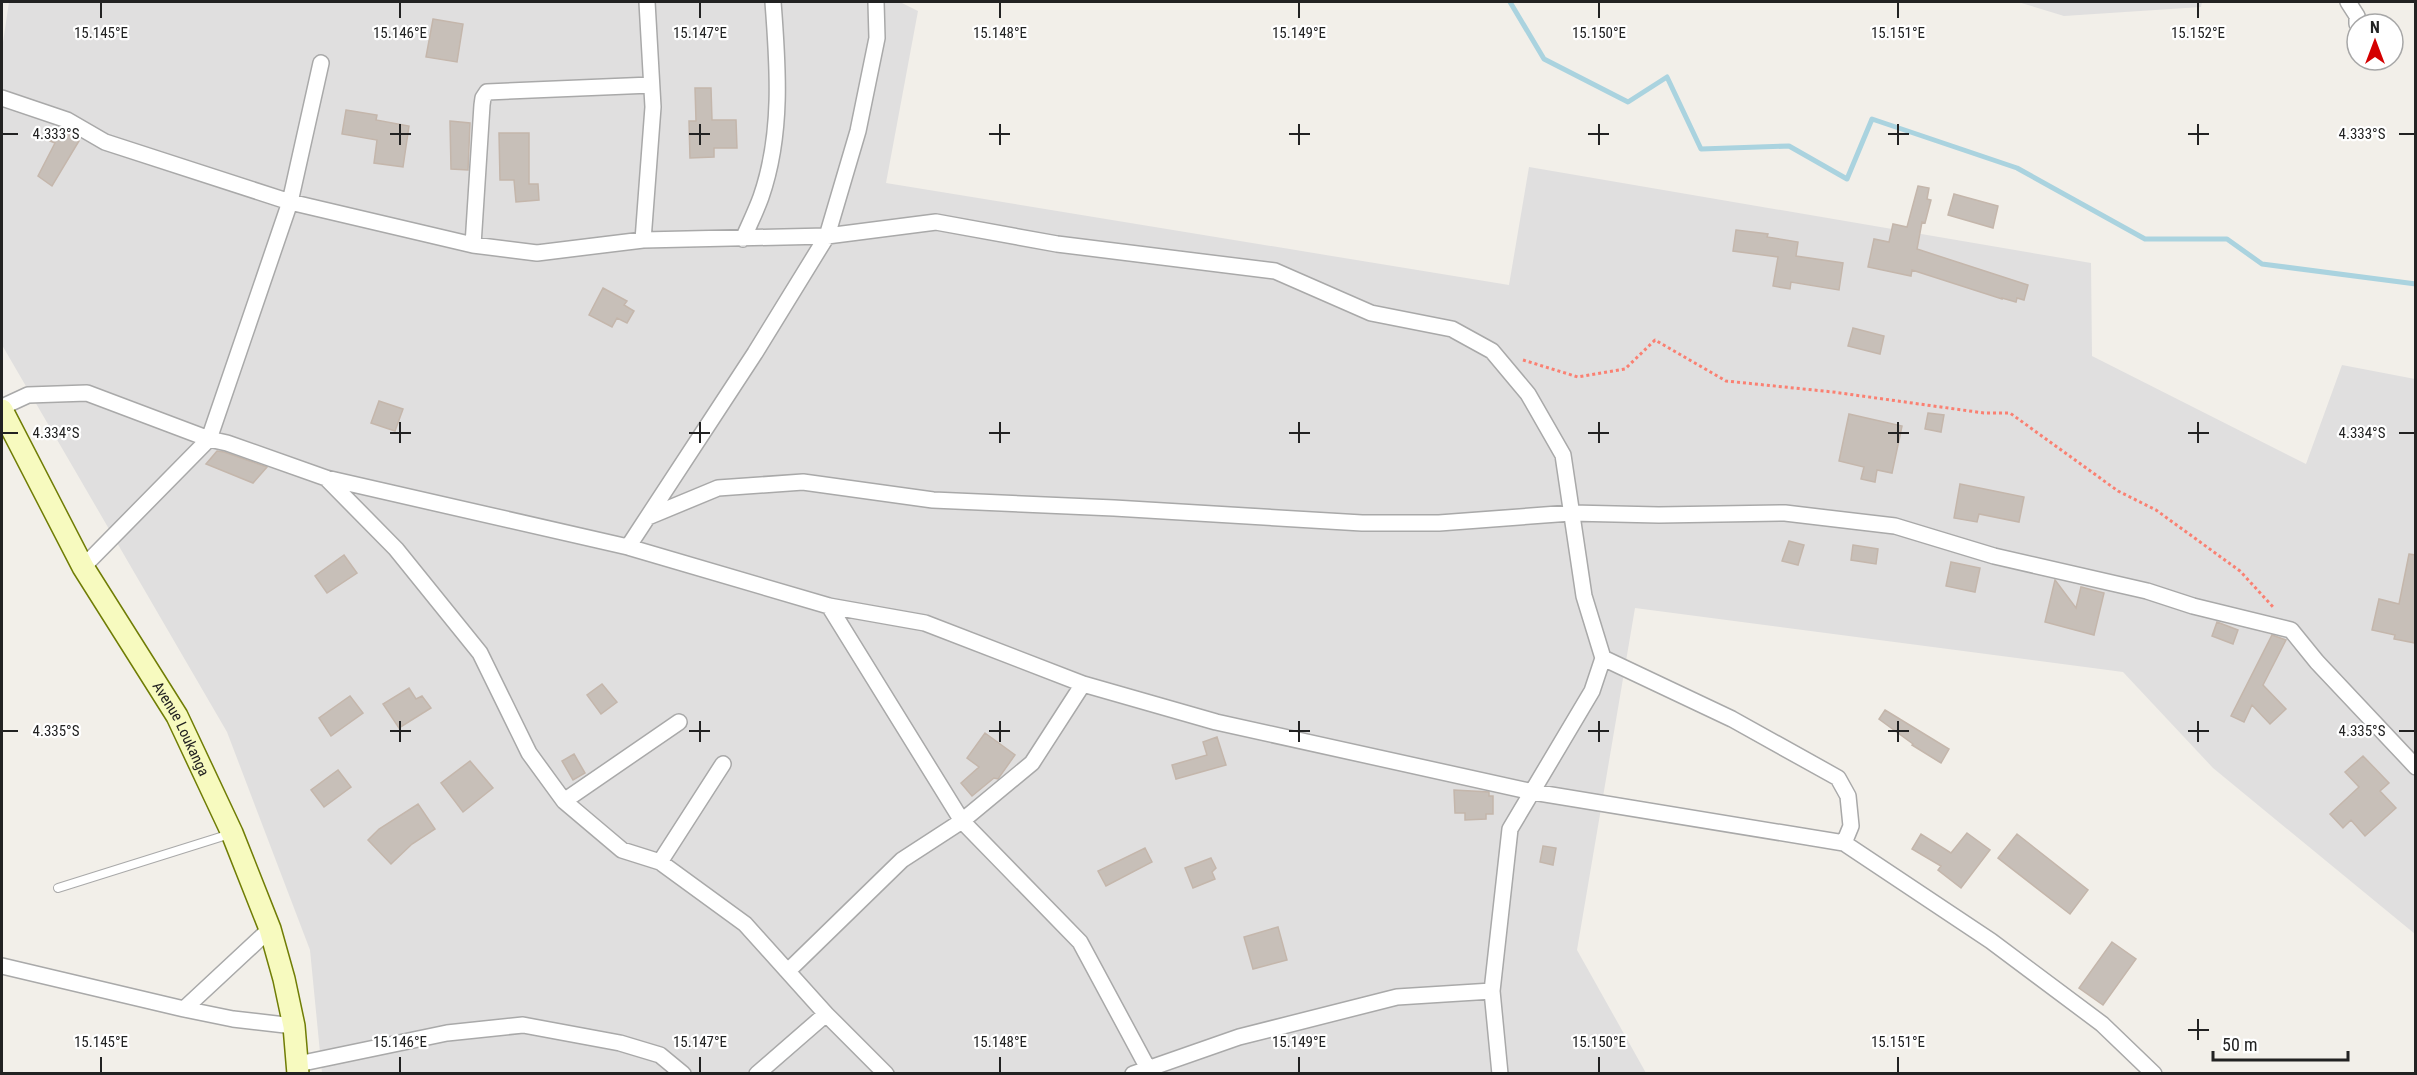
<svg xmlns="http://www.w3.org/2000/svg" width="2417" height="1075" viewBox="0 0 2417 1075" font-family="'Roboto Condensed',sans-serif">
<rect width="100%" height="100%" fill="#f2efe9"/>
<path fill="#e0dfdf" d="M9,2H900L918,11L886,183L1509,285L1529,167L2091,263L2092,356L2306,464L2342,365L2415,379V934L2213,768L2123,672L1635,608L1577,950L1646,1073H322L310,950L227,732L2,345V49Z
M2018,2H2202L2201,7L2064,16Z"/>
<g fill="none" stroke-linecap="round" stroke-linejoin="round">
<path stroke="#aad3df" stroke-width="5" d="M1510,2L1544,59L1628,102L1667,77L1701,149L1789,146L1847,179L1872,119L2017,168L2145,239H2227L2262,264L2416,284"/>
</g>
<path fill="#c7bfb8" stroke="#c4b6ab" stroke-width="1.5" d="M433,19L463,24L457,62L426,57Z
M695,88H711L712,120H736L737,148H714V157L690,158L689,121H696Z
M346,110L377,115L376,120L409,126L403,167L374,163L377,140L342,134Z
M450,121L470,123L468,170L451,169Z
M61,129L79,141L52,186L38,176L55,143L50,141Z
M499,133H529V184H538L539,200L516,202L514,180H500Z
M1918,186L1929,188L1927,199L1931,200L1925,223L1922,222L1917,249L2028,285L2024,300L2017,298L2016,302L2002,298V299L1912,270L1911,276L1868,267L1874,239L1889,242L1893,224L1907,227Z
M1954,194L1998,206L1993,228L1948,215Z
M1736,230L1768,234L1767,237L1798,242L1796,256L1843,263L1839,290L1791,282L1790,289L1773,286L1778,257L1733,251Z
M603,288L627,301L624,305L634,311L627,323L617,318L612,327L589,315Z
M1853,328L1884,336L1880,354L1848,346Z
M379,401L403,409L395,431L371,423Z
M1928,413L1944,415L1941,432L1925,429Z
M1849,414L1902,426L1892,473L1877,470L1875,482L1861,479L1864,467L1839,461Z
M217,451L224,452L267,467L253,483L206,464Z
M1960,484L2024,497L2019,522L1979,514L1977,522L1954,518Z
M1789,541L1804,545L1798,565L1782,561Z
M1853,545L1878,549L1876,564L1851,560Z
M2409,554L2415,555V643L2394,639L2395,635L2372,630L2379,599L2399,604Z
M344,555L357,573L327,593L315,576Z
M1951,562L1980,568L1975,592L1946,586Z
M2055,580L2076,608L2081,587L2104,593L2094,635L2045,622Z
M2217,622L2238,630L2233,644L2212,636Z
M2272,635L2286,640L2263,685L2286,709L2270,724L2252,705L2244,722L2231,716Z
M602,684L617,702L601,714L587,695Z
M409,688L416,699L422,696L431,708L399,728L383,704Z
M350,696L363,713L331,736L319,718Z
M1885,710L1949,749L1941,763L1912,745L1913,744L1879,719Z
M985,733L1015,755L998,779L994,778L972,796L961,783L979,767L967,758Z
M1217,737L1226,765L1176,779L1172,765L1207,755L1203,742Z
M574,754L585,773L573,780L562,761Z
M2363,756L2389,783L2380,791L2396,808L2365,836L2351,820L2343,828L2330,814L2359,787L2345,772Z
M470,761L493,788L463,812L441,783Z
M338,770L351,787L324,807L311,790Z
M1454,790L1489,792V796H1493V814H1486V819L1465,820V813H1455Z
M418,804L435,829L412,844L391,864L368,840L379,829Z
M1967,833L1990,850L1961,888L1938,870L1941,866L1912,849L1921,834L1951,853Z
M2017,834L2088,890L2070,914L1998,858Z
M1543,846L1556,848L1553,865L1540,862Z
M1145,848L1152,862L1106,886L1098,871Z
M1211,858L1216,868L1212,872L1215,879L1193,888L1185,868Z
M1278,927L1287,960L1253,969L1244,937Z
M2112,942L2136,959L2103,1005L2079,988Z"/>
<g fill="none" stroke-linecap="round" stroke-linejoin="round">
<g stroke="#a9a9a9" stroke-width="10">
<path id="lane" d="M58,888L230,834"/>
</g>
<g stroke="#a9a9a9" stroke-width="18">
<path id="street" d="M2348,2L2357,16V24
M2,98L67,120L105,142L290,202L473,245L537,253L643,240L827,236L936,222L1057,244L1275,271L1371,313L1452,329L1492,351L1528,394L1563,455L1584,596L1603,658L1592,691L1510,829L1492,991L1500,1074
M743,239C749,225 756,211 761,197C783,134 778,66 773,2
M643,240L653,107L647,2
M473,245L482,105L483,98L487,92L651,85
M2,407L28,395L87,393L209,439L227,443L326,478L628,547L829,606L925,623L1083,684L1216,722L1533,792L1844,843L1991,941L2102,1024L2154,1074
M326,478L396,549L480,653L529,753L564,801L622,850L660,862L745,924L826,1014L886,1074
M648,517L718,488L803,482L933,500L1114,508L1362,523H1439L1571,513L1659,515L1785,513L1895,526L1994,556L2147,591L2193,606L2291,630L2317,662L2416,767
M628,547L755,353L827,236L858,131L877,38L876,2
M83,567L209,439L290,202L321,63
M829,606L962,821L1080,942L1151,1074
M1603,658L1732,719L1838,778L1848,796L1851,826L1844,843
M564,801L679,722
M660,862L723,764
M2,966L184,1009L233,1019L294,1026
M789,970L902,860L962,821L1032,763L1083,684
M184,1009L270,929
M298,1064L447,1033L523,1025L620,1043L660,1055L683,1074
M757,1074L826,1014
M1133,1074L1239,1037L1397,997L1492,991"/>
</g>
<g stroke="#707d05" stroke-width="24">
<g id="secondary">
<path id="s1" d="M2,410L83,567L177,716L232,833L270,929L284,979L294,1026L298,1074"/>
</g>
</g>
<path stroke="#fa8072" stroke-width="3" stroke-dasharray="3 3" stroke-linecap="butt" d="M1523,360L1578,377L1625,369L1655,340L1726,381L1833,392L1984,413H2010L2118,491L2156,510L2240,571L2274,608"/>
<use href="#lane" stroke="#fff" stroke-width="8"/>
<use href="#street" stroke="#fff" stroke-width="15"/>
<use href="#secondary" stroke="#f7fabf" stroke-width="21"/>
</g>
<path fill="none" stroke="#222" stroke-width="2" d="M101,3V18M400,3V18M700,3V18M1000,3V18M1299,3V18M1599,3V18M1898,3V18M2198,3V18M400,124V145M700,124V145M1000,124V145M1299,124V145M1599,124V145M1898,124V145M2198,124V145M3,134H18M390,134H411M689,134H710M989,134H1010M1289,134H1310M1588,134H1609M1888,134H1909M2188,134H2209M2399,134H2414M400,422V443M700,422V443M1000,422V443M1299,422V443M1599,422V443M1898,422V443M2198,422V443M3,433H18M390,433H411M689,433H710M989,433H1010M1289,433H1310M1588,433H1609M1888,433H1909M2188,433H2209M2399,433H2414M400,721V742M700,721V742M1000,721V742M1299,721V742M1599,721V742M1898,721V742M2198,721V742M3,731H18M390,731H411M689,731H710M989,731H1010M1289,731H1310M1588,731H1609M1888,731H1909M2188,731H2209M2399,731H2414M2198,1019V1040M2188,1030H2209M101,1057V1072M400,1057V1072M700,1057V1072M1000,1057V1072M1299,1057V1072M1599,1057V1072M1898,1057V1072"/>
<g text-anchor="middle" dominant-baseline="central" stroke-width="4.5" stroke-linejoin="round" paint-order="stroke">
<g font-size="15" fill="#222" stroke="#fff">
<text stroke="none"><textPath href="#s1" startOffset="366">Avenue Loukanga</textPath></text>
</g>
</g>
<g font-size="15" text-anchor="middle" fill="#222" stroke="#fff" stroke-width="4.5" stroke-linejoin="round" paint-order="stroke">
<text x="101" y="38">15.145°E</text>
<text x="400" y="38">15.146°E</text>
<text x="700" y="38">15.147°E</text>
<text x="1000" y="38">15.148°E</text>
<text x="1299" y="38">15.149°E</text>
<text x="1599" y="38">15.150°E</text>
<text x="1898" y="38">15.151°E</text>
<text x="2198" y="38">15.152°E</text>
<text x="56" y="139">4.333°S</text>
<text x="2362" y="139">4.333°S</text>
<text x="56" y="438">4.334°S</text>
<text x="2362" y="438">4.334°S</text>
<text x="56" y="736">4.335°S</text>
<text x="2362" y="736">4.335°S</text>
<text x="101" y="1047">15.145°E</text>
<text x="400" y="1047">15.146°E</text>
<text x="700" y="1047">15.147°E</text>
<text x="1000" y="1047">15.148°E</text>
<text x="1299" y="1047">15.149°E</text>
<text x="1599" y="1047">15.150°E</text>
<text x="1898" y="1047">15.151°E</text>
</g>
<rect width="2417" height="1075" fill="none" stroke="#222222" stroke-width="6"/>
<g transform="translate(2375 42)"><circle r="28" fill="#ffffff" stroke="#a7a7a7" stroke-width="1.5"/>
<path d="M0-4.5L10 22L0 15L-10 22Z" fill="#d40000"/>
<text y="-9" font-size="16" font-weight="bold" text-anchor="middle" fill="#222222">N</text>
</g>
<path d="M2213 1051v9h135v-9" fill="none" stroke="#222222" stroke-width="3"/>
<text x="2222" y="1051" font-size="18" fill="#222222" stroke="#ffffff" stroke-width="4.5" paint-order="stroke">50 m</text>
</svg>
